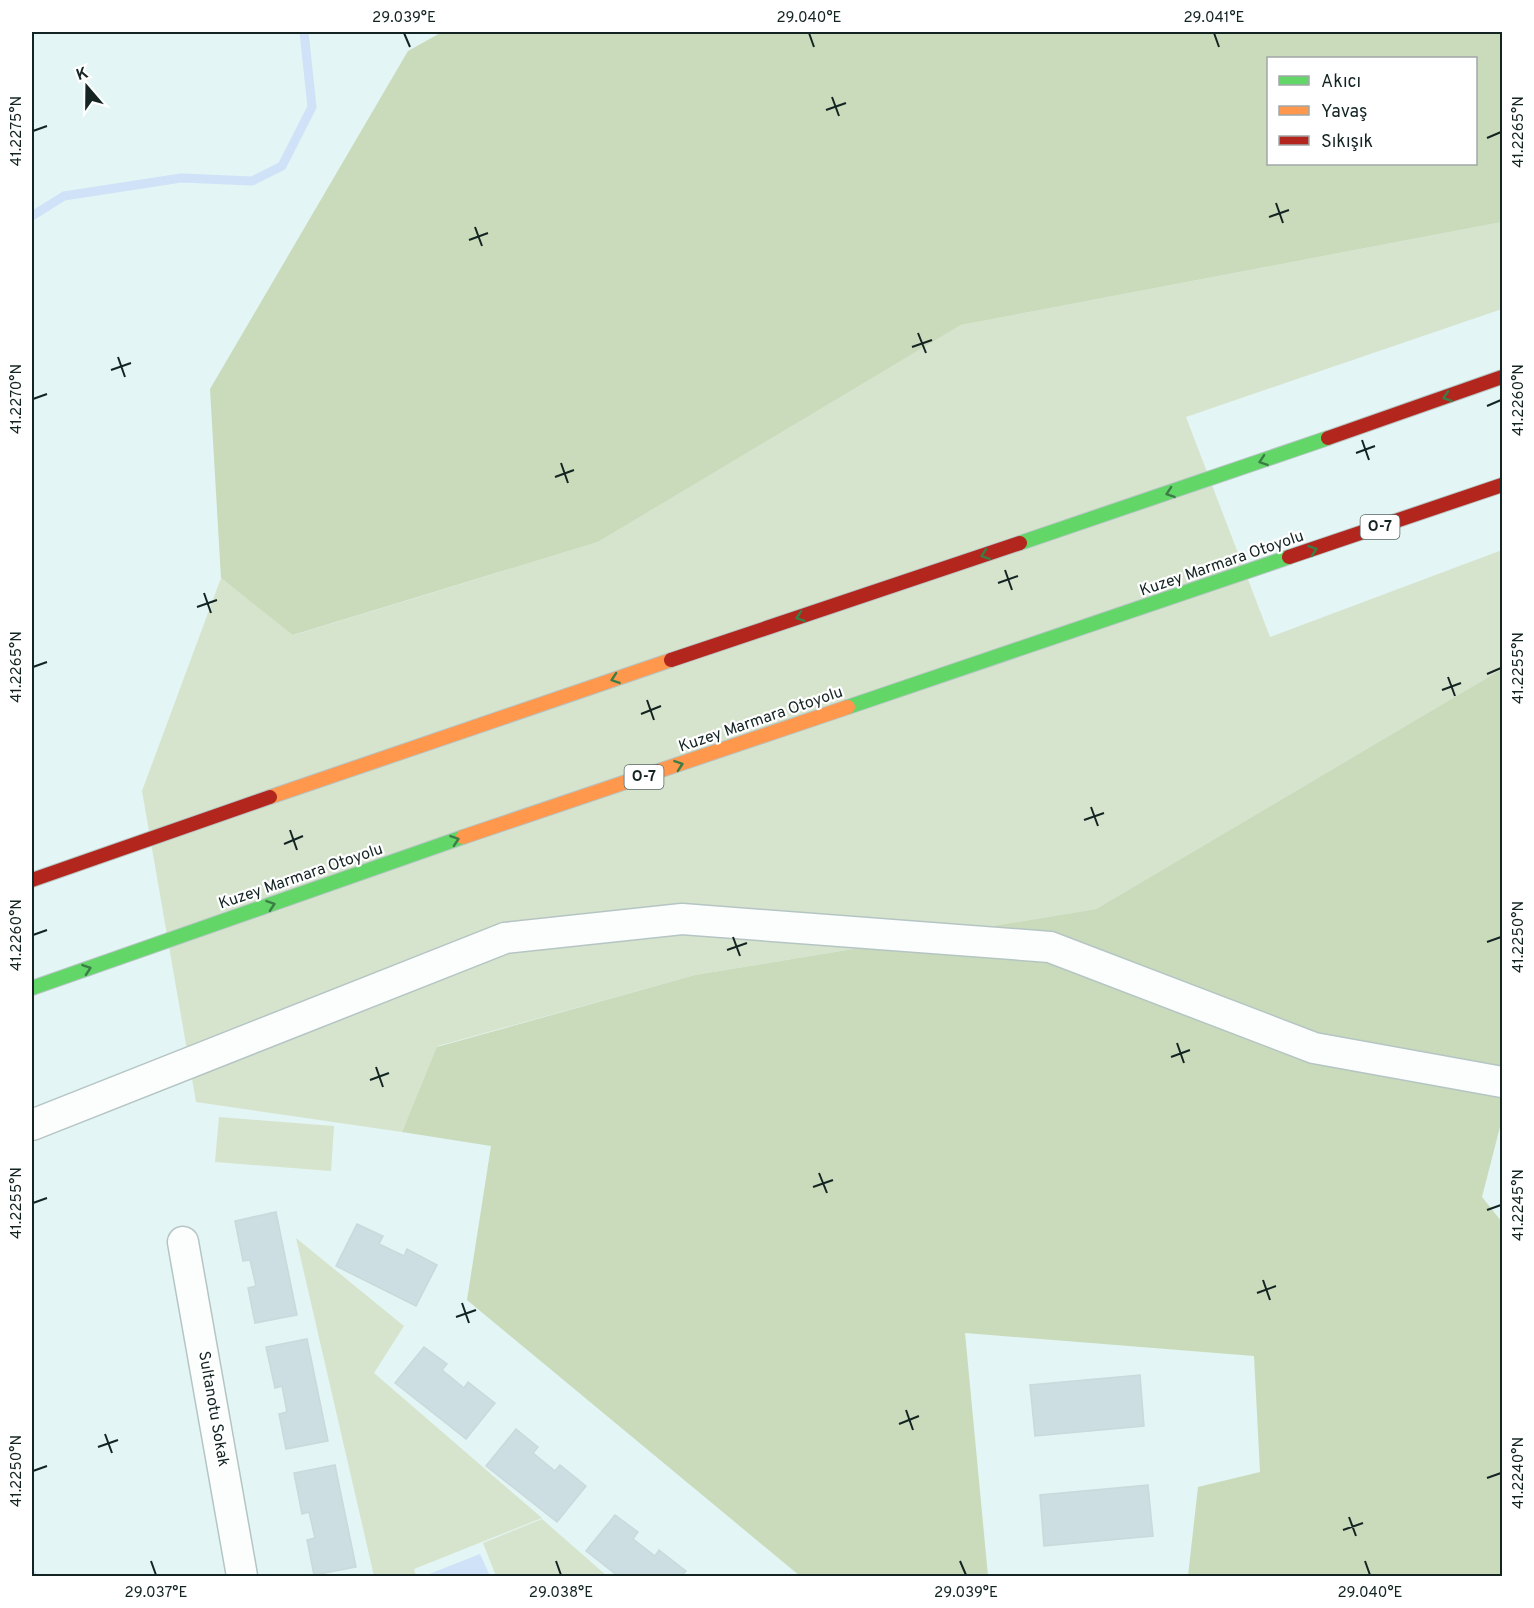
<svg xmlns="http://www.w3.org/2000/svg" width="1534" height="1608" viewBox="0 0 1534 1608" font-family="Overpass,sans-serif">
<rect width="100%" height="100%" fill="#e3f5f4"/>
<path fill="#d6e4cd" d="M1502,222V309L1186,417L1270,637L1502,550V669L1096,909L695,975L438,1046L402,1132L196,1102L142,791L221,578L294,635L598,542L961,325Z
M219,1117L334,1126L331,1171L215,1162Z
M296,1238L404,1326L374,1373L542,1518L414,1569L416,1576H374Z
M542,1519L607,1576H496L483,1543Z"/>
<path fill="#c9dbba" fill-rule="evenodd" d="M442,32H1502V222L961,325L598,542L293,635L221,578L210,389L408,51ZM1268,58H1476V164H1268Z
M1502,669V1119L1482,1197L1502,1222V1576H1188L1198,1487L1260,1472L1254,1356L965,1333L988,1576H800L467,1300L491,1146L402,1132L437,1047L695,975L1096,909Z"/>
<path fill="#cfe2f8" d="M480,1554L490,1576H424Z"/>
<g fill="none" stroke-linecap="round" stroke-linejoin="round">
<path stroke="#cfe2f8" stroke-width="9" d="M32,216L64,196L181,178L252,181L282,166L312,107L304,32
M32,1575V1576"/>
</g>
<path fill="#ccdee2" stroke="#cad9db" stroke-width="1.5" d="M276,1212L297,1315L255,1323L248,1288L256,1286L250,1260L243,1261L235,1221Z
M357,1224L383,1236L379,1244L404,1256L407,1249L437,1265L416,1306L336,1266Z
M307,1339L328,1441L286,1449L279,1414L287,1412L282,1386L275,1388L266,1347Z
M424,1347L447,1364L442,1370L464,1388L468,1382L495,1403L466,1439L395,1383Z
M1140,1375L1144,1426L1035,1436L1030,1385Z
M516,1429L538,1447L533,1453L555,1471L560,1465L586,1486L557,1522L486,1466Z
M335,1465L356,1567L314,1575L307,1540L315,1538L309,1512L302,1514L294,1473Z
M1148,1485L1153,1536L1044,1546L1040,1495Z
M615,1515L638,1532L633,1539L655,1556L659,1550L686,1571L681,1576H618L586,1551Z"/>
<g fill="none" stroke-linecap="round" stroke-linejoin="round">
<g stroke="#b5c5c4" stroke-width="33">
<path id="street" d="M32,1125L505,938L682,919L1050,947L1314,1048L1502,1082
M183,1242L242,1576"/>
</g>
<g stroke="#b5c5c4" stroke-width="16">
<path id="fast" d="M1020,543L1328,438
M848,707L1289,557
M32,988L463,837"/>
</g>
<g stroke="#b5c5c4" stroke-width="16">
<path id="slow" d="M270,797L671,660
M463,837L848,707"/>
</g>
<g stroke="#b5c5c4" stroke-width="16">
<path id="jam" d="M1328,438L1502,377
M1289,557L1502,485
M671,660L1020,543
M32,880L270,797"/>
</g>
<use href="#street" stroke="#fbfefd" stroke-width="30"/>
<use href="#fast" stroke="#63d668" stroke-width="14"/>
<use href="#slow" stroke="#ff974d" stroke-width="14"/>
<use href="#jam" stroke="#b3261e" stroke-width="14"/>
</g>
<defs><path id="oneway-chevron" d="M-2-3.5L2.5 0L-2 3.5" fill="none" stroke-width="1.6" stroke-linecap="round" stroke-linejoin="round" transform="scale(1.5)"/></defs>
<g stroke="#3b7d46">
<use href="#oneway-chevron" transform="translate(1447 397) rotate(161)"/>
<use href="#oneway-chevron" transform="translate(1263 461) rotate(161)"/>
<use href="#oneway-chevron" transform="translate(1170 493) rotate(161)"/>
<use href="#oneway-chevron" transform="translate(1313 550) rotate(-19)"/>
<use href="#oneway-chevron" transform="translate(985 555) rotate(161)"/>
<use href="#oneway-chevron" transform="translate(800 617) rotate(161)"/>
<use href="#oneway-chevron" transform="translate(615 679) rotate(161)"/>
<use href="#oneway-chevron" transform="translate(679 765) rotate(-19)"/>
<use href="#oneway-chevron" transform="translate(455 840) rotate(-19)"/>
<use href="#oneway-chevron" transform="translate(271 905) rotate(-19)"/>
<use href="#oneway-chevron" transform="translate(87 969) rotate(-19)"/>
</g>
<path fill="none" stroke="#132423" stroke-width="2" d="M404,33L410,47M809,33L814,47M1214,33L1219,47M832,97L839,116M826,110L846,103M33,131L47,126M1487,138L1501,132M1276,203L1283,223M1269,217L1289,210M475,227L482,246M469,240L488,233M918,333L926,353M912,347L932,340M118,357L125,377M111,370L131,363M33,399L47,394M1487,406L1501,400M1362,440L1369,460M1356,453L1375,446M561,463L568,483M555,477L574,470M1005,570L1012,590M998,583L1018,576M204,593L211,613M197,607L217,600M33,667L47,662M1487,674L1501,668M1448,677L1455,696M1442,690L1461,683M647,700L654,720M641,714L661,706M1091,807L1098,826M1084,820L1104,813M290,830L297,850M284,844L303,836M33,935L47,930M733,937L740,956M1487,942L1501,937M727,950L747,943M1177,1043L1184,1063M1171,1057L1190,1050M376,1067L383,1087M370,1080L389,1073M819,1173L827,1193M813,1187L833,1180M33,1203L47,1198M1487,1210L1501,1205M1263,1280L1270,1300M1257,1293L1276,1286M462,1303L469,1323M456,1317L476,1310M906,1410L913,1430M899,1424L919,1416M105,1434L112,1453M98,1447L118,1440M33,1471L47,1466M1487,1478L1501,1473M1349,1517L1356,1536M1343,1530L1363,1523M151,1561L156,1575M556,1561L561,1575M960,1561L966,1575M1365,1561L1370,1575"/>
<g text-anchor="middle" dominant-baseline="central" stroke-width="4.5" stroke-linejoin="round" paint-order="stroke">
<g fill="#fff" stroke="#5a6665" stroke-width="1.5">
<rect x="1360.5" y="515" width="39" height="24" rx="4.5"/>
<rect x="624.5" y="765" width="39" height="24" rx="4.5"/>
</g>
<g font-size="15" font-weight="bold" fill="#132423">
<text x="1380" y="527">O-7</text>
<text x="644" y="777">O-7</text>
</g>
<g font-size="16" fill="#132423" stroke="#fff">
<text transform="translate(1222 564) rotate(-19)">Kuzey Marmara Otoyolu</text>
<text transform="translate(761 720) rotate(-19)">Kuzey Marmara Otoyolu</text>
<text transform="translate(301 877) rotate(-19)">Kuzey Marmara Otoyolu</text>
<text transform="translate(213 1409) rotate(80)">Sultanotu Sokak</text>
</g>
</g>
<rect width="1534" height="1608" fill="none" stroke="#ffffff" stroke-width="66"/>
<rect x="1267" y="57" width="210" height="108" fill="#ffffff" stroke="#a1a7a7" stroke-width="1.5"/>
<rect x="1279" y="76" width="30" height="9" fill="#63d668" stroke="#a1a7a7" stroke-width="1.5"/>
<text x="1321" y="87" font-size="18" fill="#132423">Akıcı</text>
<rect x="1279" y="106" width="30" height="9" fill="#ff974d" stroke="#a1a7a7" stroke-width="1.5"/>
<text x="1321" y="117" font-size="18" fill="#132423">Yavaş</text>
<rect x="1279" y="136" width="30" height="9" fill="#b3261e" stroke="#a1a7a7" stroke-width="1.5"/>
<text x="1321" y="147" font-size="18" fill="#132423">Sıkışık</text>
<g transform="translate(87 87) rotate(340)" stroke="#ffffff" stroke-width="4.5" paint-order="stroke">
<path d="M0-4.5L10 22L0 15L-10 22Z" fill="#132423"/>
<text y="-9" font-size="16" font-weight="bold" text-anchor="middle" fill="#132423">K</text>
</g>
<rect x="33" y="33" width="1468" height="1542" fill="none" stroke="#132423" stroke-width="2"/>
<g font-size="15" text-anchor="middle" fill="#132423">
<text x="404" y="22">29.039°E</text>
<text x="809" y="22">29.040°E</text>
<text x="1214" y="22">29.041°E</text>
<text transform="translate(16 131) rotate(-90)" y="5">41.2275°N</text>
<text transform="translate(1518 132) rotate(-90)" y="5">41.2265°N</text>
<text transform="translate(16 399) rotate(-90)" y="5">41.2270°N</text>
<text transform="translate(1518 400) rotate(-90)" y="5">41.2260°N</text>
<text transform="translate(16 667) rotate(-90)" y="5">41.2265°N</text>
<text transform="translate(1518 668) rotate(-90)" y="5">41.2255°N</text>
<text transform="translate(16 935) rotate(-90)" y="5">41.2260°N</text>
<text transform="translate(1518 937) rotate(-90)" y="5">41.2250°N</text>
<text transform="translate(16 1203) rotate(-90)" y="5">41.2255°N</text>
<text transform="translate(1518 1205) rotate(-90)" y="5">41.2245°N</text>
<text transform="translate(16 1471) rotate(-90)" y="5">41.2250°N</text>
<text transform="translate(1518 1473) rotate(-90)" y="5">41.2240°N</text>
<text x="156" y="1597">29.037°E</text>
<text x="561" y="1597">29.038°E</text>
<text x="966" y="1597">29.039°E</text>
<text x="1370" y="1597">29.040°E</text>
</g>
</svg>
